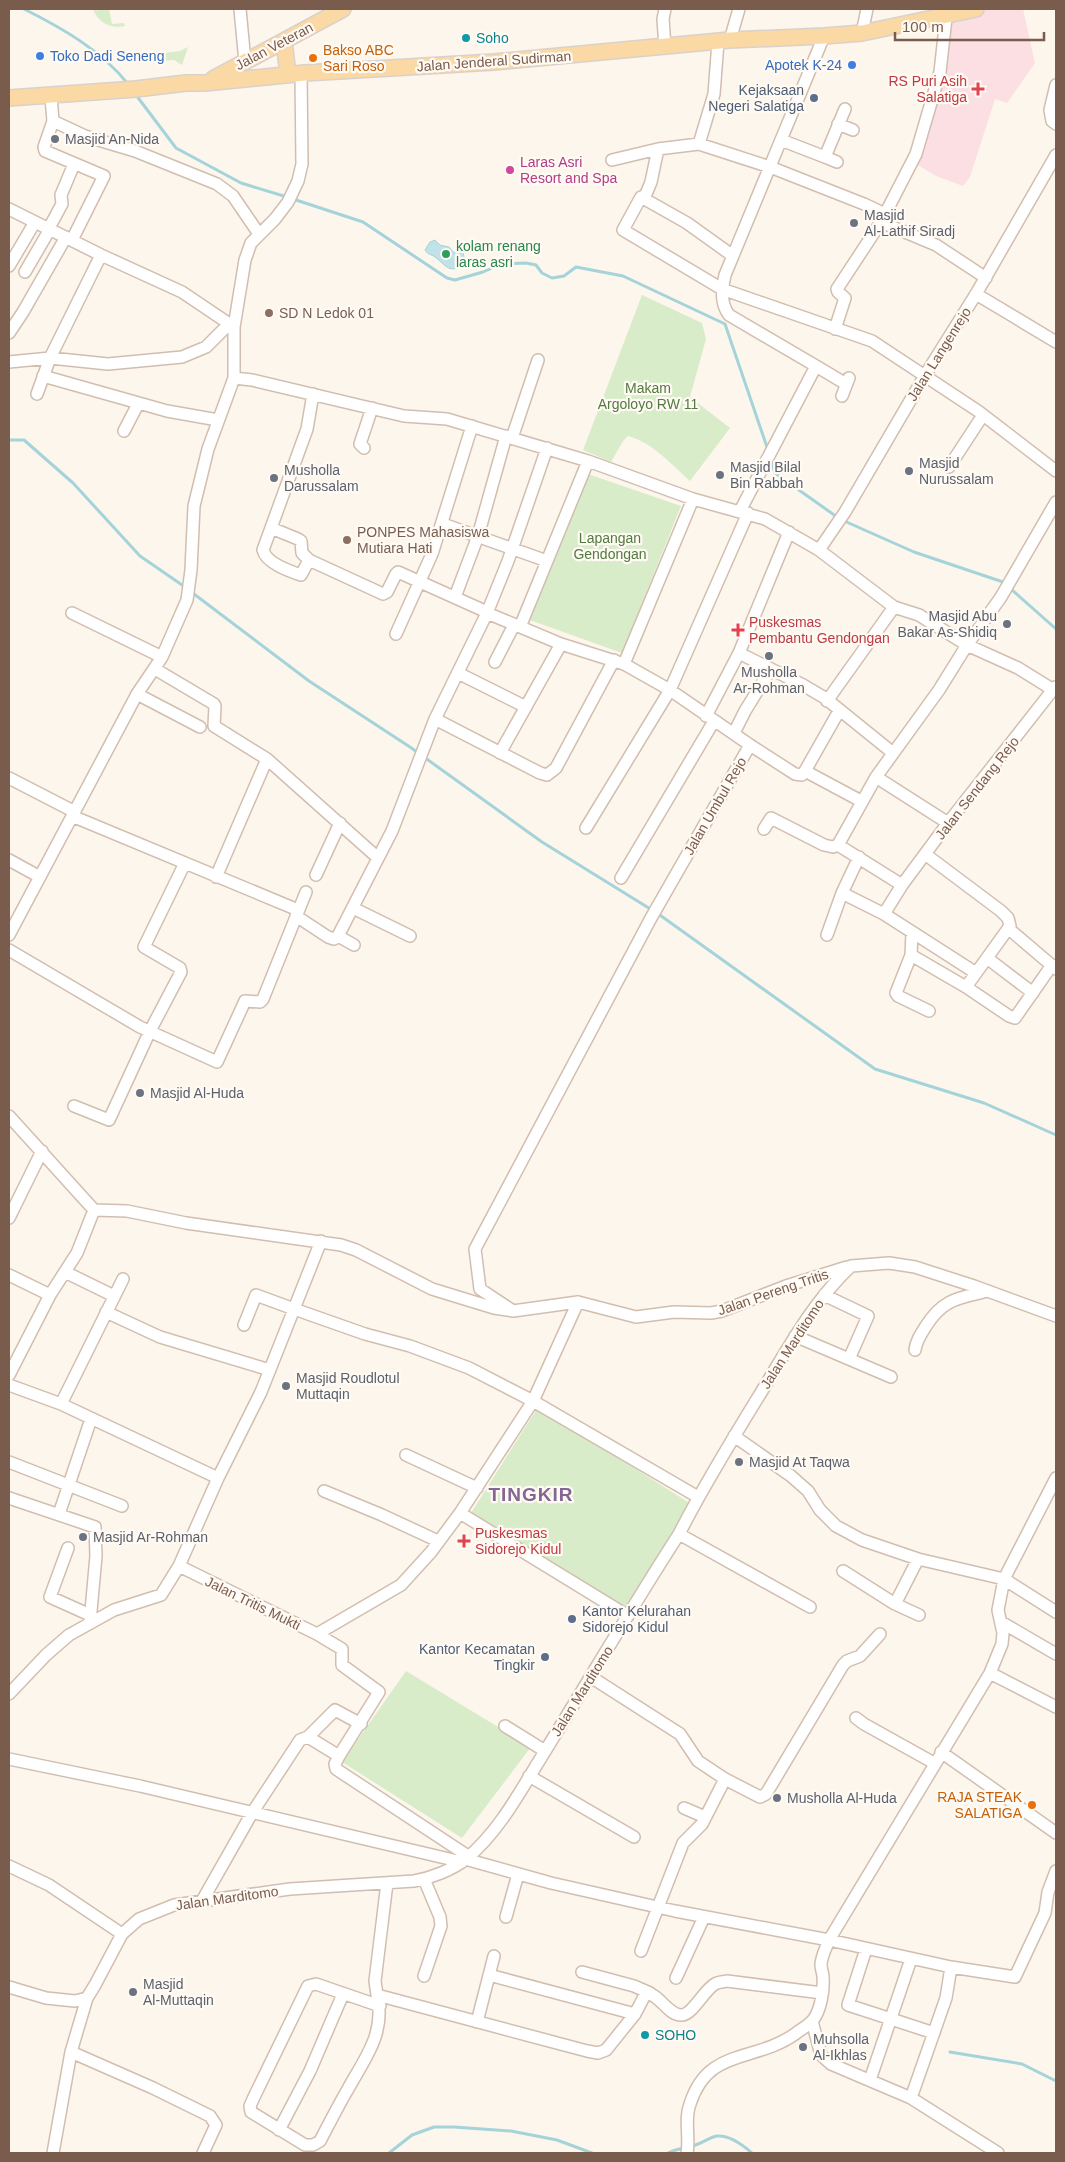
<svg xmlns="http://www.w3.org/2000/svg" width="1065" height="2162" viewBox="0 0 1065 2162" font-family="Helvetica,sans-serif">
<rect width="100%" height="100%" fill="#fdf6ec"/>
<path fill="#fbdfe3" d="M991,9H1023L1035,63L1007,103L995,99L970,177L963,186L936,176L916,164L926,143L942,79L947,18Z"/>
<path fill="#d8ecc9" d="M93,9L98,11L99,9H109L112,24L124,23L125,26C111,29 98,23 93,9Z
M188,47L182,65L174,60L159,61L156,58L158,54L180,51Z
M642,295L702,323L706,339L690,397L730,428L690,481C671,464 653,443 628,436L623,441L611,462L583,450Z
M585,473L681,506L622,653L527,619Z
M538,1407L691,1504L624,1610L471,1513Z
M406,1671L531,1747L462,1838L342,1762Z"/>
<path fill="#bfe3e8" stroke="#a5d3da" d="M435,240L440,245L449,247L453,252L463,253L466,264C448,274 448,267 435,257C431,254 428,255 425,250L430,242Z"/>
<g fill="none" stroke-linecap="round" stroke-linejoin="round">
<path stroke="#a5d3da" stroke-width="3" d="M24,9C62,28 101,50 128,84
M136,95L176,148L241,183L287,197
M293,199L363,222L447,278L455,280L483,272L501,264L526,263L536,265L542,273L552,278L564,276L576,267L623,276L725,324L768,450
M9,440H24L73,483L140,556L185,587
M771,461L775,473L837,517
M842,520L914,552L1003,582L1056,629
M190,591L309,681L410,747L542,842L652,910
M657,913L875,1069L984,1103L1056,1135
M950,2052L1022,2064L1056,2081
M389,2153L412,2135L434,2127H454L511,2131L557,2140L592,2153
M668,2153C678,2148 688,2148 698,2144C704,2142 710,2137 717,2136C730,2135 743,2145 752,2153"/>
<g stroke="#d1beb0" stroke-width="14">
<path id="minor" d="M240,9L245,62
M862,33L867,9
M730,40L739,9
M665,47L663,19L665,9
M1056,85L1050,110L1052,121L1056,124
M51,97L53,121L85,136L135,151L217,184L233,196L259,234
M53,121L44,147L45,151L104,176L72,240
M838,124L853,130
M781,140L825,157L845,109
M699,144L714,94L718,42
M825,157L837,162
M612,160L658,149L699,144L770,167L864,204L885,214
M644,199L651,182L658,149
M9,209L101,255L182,292L234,327
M881,222L936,245L986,278
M49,228L62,204L61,195L74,164
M733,256L687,223L641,197L623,230L722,289L872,341L978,411L1056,471
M9,266L35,222
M25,272L50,229
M976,294L1056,342
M835,329L845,298L838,292L837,289L881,222L916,154L940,72L947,9
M9,333L23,312L66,237
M9,362L50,358L108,364L182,357L206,347L229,324
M816,366L846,384
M43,376L167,411L218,420
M234,378L252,380L404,416L447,419L588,461L693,499L765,519L819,550L894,607L919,615L967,645L1018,668L1047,686L1051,691
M37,394L50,358L101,255
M842,396L849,378
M124,431L138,404
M512,438L538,360
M364,448L360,444L372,408
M949,467L983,415
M740,511L816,366L729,315C720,303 722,289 725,275L824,36
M443,524L547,561
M271,528L298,539L301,541L302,553L309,560L383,594L387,592L396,574L398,572L487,612
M819,550L845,512L924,377L976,294L1056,155
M309,560L301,575C289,571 266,563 263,550L307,429L313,394
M455,597L478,536L506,436
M72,613L162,657
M487,613L561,644L624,664L670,690L750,745L651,918L475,1249L480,1289L513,1311
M520,627L588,461
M396,634L432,554L472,426
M739,653L803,685L825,698L893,753
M495,662L514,625
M624,664L693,499
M155,669L214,704L215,706L214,726L267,759
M458,673L526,707
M137,694L200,727
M827,701L894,607
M839,711L805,771L861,801
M706,716L739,653L789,532
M435,719L540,773L547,775L556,768L614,660
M734,733L745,711L771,669
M750,745L795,774L802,775L805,771
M500,753L561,644
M876,777L948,823
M9,778L75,812
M72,816L298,910
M586,828L670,690L748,513
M764,829L771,818L824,845L833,847L838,845
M9,860L40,877
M316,875L340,823
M216,877L267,759L378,858
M621,878L714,721
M902,885L838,845L876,777L939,690L967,645L1001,597L1056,502
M842,893L884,914L976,973
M353,908L410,936
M884,914L902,885L948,823L1055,687
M296,916L328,937L334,939L338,936L392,831L435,719L487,613L508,561L547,448
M1009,929L1056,969
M912,933L911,955L896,993L898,996L929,1011
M9,935L137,694L162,657L187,600L191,570L194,506L208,449L234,378V327L245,260L251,243L275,219L288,202L298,181L302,164L301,73
M827,935L842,893L859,857
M338,936L354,945
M9,950L140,1027L217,1062L245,1001L260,1002L263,999L306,892
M911,955L966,987L1010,926L1008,918L1001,911L925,854
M987,958L1033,993
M966,987L1009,1016L1015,1018L1052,965
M74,1106L109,1120L150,1031L181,972L180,968L144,947L185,863
M9,1116L94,1210L127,1211L186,1223L341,1245L356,1250L432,1289L494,1308L513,1311L578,1302L636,1317L674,1312L711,1313L722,1311L786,1286L847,1267
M9,1218L42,1151
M65,1272L114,1296
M9,1275L50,1295
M824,1295L868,1316L849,1359
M106,1312L160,1337L270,1370
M244,1325L256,1295L294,1309L321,1241
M795,1336L891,1377
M915,1350C916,1341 921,1334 926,1326C943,1299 958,1298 988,1291
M9,1375L50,1295L77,1253L94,1210
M9,1385L61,1404L218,1478
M61,1404L123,1279
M734,1436L791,1476L808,1491L820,1510L836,1526L862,1540L918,1559L1004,1579L1056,1612
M406,1455L477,1488
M9,1462L122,1506
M324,1491L382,1515L438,1541
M9,1498L95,1527L96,1556L90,1622
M460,1513L628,1616
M59,1514L91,1419
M679,1534L810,1607
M68,1548L50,1597L90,1615
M918,1559L895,1604L919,1615
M179,1566L317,1634L401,1585L431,1552L460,1513L533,1401L578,1302
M843,1571L895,1604
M1001,1622L1056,1654
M317,1634L342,1649V1665L379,1692L339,1756L335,1764L336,1769L468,1856
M990,1673L1056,1707
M591,1677L680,1734L698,1761L725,1779L760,1797L766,1794L843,1665L847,1661L860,1656L880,1634
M9,1694L46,1655L69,1635L114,1610L161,1595L179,1566L218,1478L261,1392L294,1309L365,1334L410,1346L469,1368L533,1401L698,1497
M856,1718L864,1724L934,1763
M505,1726L545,1751
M308,1737L339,1756
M941,1752L1056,1833
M9,1759L140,1786L462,1862
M529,1776L634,1837
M684,1808L705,1817
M465,1859L551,1883L675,1911L829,1940L951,1967L946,1998L911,2098
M9,1866L49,1885L122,1934
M387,1883L375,1981L377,1995L587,2051L598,2053L606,2050L635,2014L646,1993C660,1994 668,2016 682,2015C693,2014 704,1990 715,1984C718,1982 723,1982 727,1981L822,1993
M202,1901L252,1813L300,1740L308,1737L335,1710L361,1724
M506,1917L518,1874
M866,1949L848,2005L934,2033
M641,1951L683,1843L702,1824L725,1779
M951,1967L1015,1977L1045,1913L1048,1892L1056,1871
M582,1972L634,1986L650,1993
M489,1975L635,2014
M424,1976L441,1926L440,1917L424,1879
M676,1978L704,1917
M9,1987L46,1998L75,2001L87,1998L95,1985L122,1934L139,1919L174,1905L290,1889L414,1881C431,1878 452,1870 466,1859C501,1830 523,1786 547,1748C591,1677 633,1605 679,1534C705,1483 735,1435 765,1386C791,1343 815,1300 851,1266L889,1263L915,1267L974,1286L1056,1316
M377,1995C386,2033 365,2058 348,2089C338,2106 329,2124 320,2141L313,2145H305L251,2112L250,2106L254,2097L308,1986L316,1984L380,2006
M812,2021L821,2055L831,2064L911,2098L998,2153
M477,2022L494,1956
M71,2052L153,2088L210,2116L216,2125L203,2153
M870,2080L911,1959
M279,2130L310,2071L343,1994
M53,2153L71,2052L87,1998
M687,2153C690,2138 684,2119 690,2104C708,2047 754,2063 795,2034C800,2030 808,2026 813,2020C821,2010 824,1989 823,1977C823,1973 821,1969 821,1965C821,1957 826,1948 829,1940L990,1673L1002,1644L1003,1633L998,1610L1004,1579L1056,1478"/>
</g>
<g stroke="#dad1cd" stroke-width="18">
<path id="major" d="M284,42L288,74
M213,79L343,9
M9,98L136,89L186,83H205L305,73L494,62L730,40L824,36L862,33L976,9"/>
</g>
<use href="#minor" stroke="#fff" stroke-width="11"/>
<use href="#major" stroke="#fbd9a5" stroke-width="15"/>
</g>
<g fill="#0f9aa8" stroke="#fffaf3" stroke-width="2">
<circle cx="466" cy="38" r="5"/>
<circle cx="645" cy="2035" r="5"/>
</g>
<g fill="#3f7fe0" stroke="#fffaf3" stroke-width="2">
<circle cx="40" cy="56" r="5"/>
<circle cx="852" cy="65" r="5"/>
</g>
<g fill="#e8710a" stroke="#fffaf3" stroke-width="2">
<circle cx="313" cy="58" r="5"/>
<circle cx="1032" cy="1805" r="5"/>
</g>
<g fill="#e0444e" stroke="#fffaf3" stroke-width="2">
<path d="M975.5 81.5h5v5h5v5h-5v5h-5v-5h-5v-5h5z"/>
<path d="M735.5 622.5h5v5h5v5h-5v5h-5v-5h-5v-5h5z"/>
<path d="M461.5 1533.5h5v5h5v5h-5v5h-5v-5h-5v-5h5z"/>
</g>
<g fill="#5c6f8a" stroke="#fffaf3" stroke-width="2">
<circle cx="814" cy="98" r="5"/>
<circle cx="572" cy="1619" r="5"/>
<circle cx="545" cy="1657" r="5"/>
</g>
<g fill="#6b7280" stroke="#fffaf3" stroke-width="2">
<circle cx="55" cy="139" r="5"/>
<circle cx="854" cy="223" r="5"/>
<circle cx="909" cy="471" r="5"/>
<circle cx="720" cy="475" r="5"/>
<circle cx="274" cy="478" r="5"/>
<circle cx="1007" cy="624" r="5"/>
<circle cx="769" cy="656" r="5"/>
<circle cx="140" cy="1093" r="5"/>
<circle cx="286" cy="1386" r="5"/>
<circle cx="739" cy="1462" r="5"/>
<circle cx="83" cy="1537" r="5"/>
<circle cx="777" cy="1798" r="5"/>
<circle cx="133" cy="1992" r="5"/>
<circle cx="803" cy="2047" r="5"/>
</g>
<circle fill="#d1479c" stroke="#fffaf3" stroke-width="2" cx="510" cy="170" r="5"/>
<circle fill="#2e9e5b" stroke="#fffaf3" stroke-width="2" cx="446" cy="254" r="5"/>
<g fill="#8d6e63" stroke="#fffaf3" stroke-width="2">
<circle cx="269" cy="313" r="5"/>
<circle cx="347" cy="540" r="5"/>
</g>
<g text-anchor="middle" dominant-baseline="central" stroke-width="4.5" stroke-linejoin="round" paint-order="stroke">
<g font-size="14" fill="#0d838f" stroke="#fffaf3" text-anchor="start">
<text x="476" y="38">Soho</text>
<text x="655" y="2035">SOHO</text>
</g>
<g font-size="14" fill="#7a5c4d" stroke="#fffaf3">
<text transform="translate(274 46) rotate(-28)">Jalan Veteran</text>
<text transform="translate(494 61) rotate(-4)">Jalan Jenderal Sudirman</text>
<text transform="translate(939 354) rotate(-58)">Jalan Langenrejo</text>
<text transform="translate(977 788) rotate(-52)">Jalan Sendang Rejo</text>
<text transform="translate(715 806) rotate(-60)">Jalan Umbul Rejo</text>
<text transform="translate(773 1292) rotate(-19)">Jalan Pereng Tritis</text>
<text transform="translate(792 1344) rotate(-57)">Jalan Marditomo</text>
<text transform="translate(253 1603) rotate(26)">Jalan Tritis Mukti</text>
<text transform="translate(582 1691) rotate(-58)">Jalan Marditomo</text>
<text transform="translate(227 1898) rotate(-8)">Jalan Marditomo</text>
</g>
<g font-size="14" fill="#c56008" stroke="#fffaf3" text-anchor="start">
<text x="323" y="50">Bakso ABC<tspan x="323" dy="16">Sari Roso</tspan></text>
<text x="1022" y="1797" text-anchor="end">RAJA STEAK<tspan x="1022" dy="16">SALATIGA</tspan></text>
</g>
<g font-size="14" fill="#366cbe" stroke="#fffaf3" text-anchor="start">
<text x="50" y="56">Toko Dadi Seneng</text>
<text x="842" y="65" text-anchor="end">Apotek K-24</text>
</g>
<g font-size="14" fill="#be3a42" stroke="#fffaf3" text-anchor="start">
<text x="967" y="81" text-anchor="end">RS Puri Asih<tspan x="967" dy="16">Salatiga</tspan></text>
<text x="749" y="622">Puskesmas<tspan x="749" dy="16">Pembantu Gendongan</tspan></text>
<text x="475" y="1533">Puskesmas<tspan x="475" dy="16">Sidorejo Kidul</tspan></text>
</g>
<g font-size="14" fill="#4e5e75" stroke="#fffaf3" text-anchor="end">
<text x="804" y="90">Kejaksaan<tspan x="804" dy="16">Negeri Salatiga</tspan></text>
<text x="582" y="1611" text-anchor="start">Kantor Kelurahan<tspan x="582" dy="16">Sidorejo Kidul</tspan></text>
<text x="535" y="1649">Kantor Kecamatan<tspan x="535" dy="16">Tingkir</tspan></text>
</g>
<g font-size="14" fill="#5b616d" stroke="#fffaf3" text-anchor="start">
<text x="65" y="139">Masjid An-Nida</text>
<text x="864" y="215">Masjid<tspan x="864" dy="16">Al-Lathif Siradj</tspan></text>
<text x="919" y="463">Masjid<tspan x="919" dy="16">Nurussalam</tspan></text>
<text x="730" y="467">Masjid Bilal<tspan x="730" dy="16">Bin Rabbah</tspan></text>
<text x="284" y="470">Musholla<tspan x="284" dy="16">Darussalam</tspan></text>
<text x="997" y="616" text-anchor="end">Masjid Abu<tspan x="997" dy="16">Bakar As-Shidiq</tspan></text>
<text x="769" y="672" text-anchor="middle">Musholla<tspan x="769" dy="16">Ar-Rohman</tspan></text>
<text x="150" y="1093">Masjid Al-Huda</text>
<text x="296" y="1378">Masjid Roudlotul<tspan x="296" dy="16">Muttaqin</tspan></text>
<text x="749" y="1462">Masjid At Taqwa</text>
<text x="93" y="1537">Masjid Ar-Rohman</text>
<text x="787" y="1798">Musholla Al-Huda</text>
<text x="143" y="1984">Masjid<tspan x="143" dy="16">Al-Muttaqin</tspan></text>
<text x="813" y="2039">Muhsolla<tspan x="813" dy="16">Al-Ikhlas</tspan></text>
</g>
<g font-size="14" fill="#b23c85" stroke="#fffaf3" text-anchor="start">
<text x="520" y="162">Laras Asri<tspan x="520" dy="16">Resort and Spa</tspan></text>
</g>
<g font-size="14" fill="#27864d" stroke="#fffaf3" text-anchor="start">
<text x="456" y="246">kolam renang<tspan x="456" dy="16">laras asri</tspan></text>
</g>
<g font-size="14" fill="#785e54" stroke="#fffaf3" text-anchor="start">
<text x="279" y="313">SD N Ledok 01</text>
<text x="357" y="532">PONPES Mahasiswa<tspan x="357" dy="16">Mutiara Hati</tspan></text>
</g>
<g font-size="14" fill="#537a41" stroke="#fffaf3">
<text x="648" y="388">Makam<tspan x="648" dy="16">Argoloyo RW 11</tspan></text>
<text x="610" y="538">Lapangan<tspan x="610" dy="16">Gendongan</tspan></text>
</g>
<g font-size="19" font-weight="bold" letter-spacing="1" fill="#846695" stroke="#fffaf3">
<text x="531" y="1494">TINGKIR</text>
</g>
</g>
<rect width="1065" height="2162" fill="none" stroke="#7a5c4d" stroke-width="20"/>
<path d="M895 32v8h149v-8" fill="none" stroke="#7a5c4d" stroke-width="2.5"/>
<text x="902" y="32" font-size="15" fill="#7a5c4d" stroke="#fffaf3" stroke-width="4" paint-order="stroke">100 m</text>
</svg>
